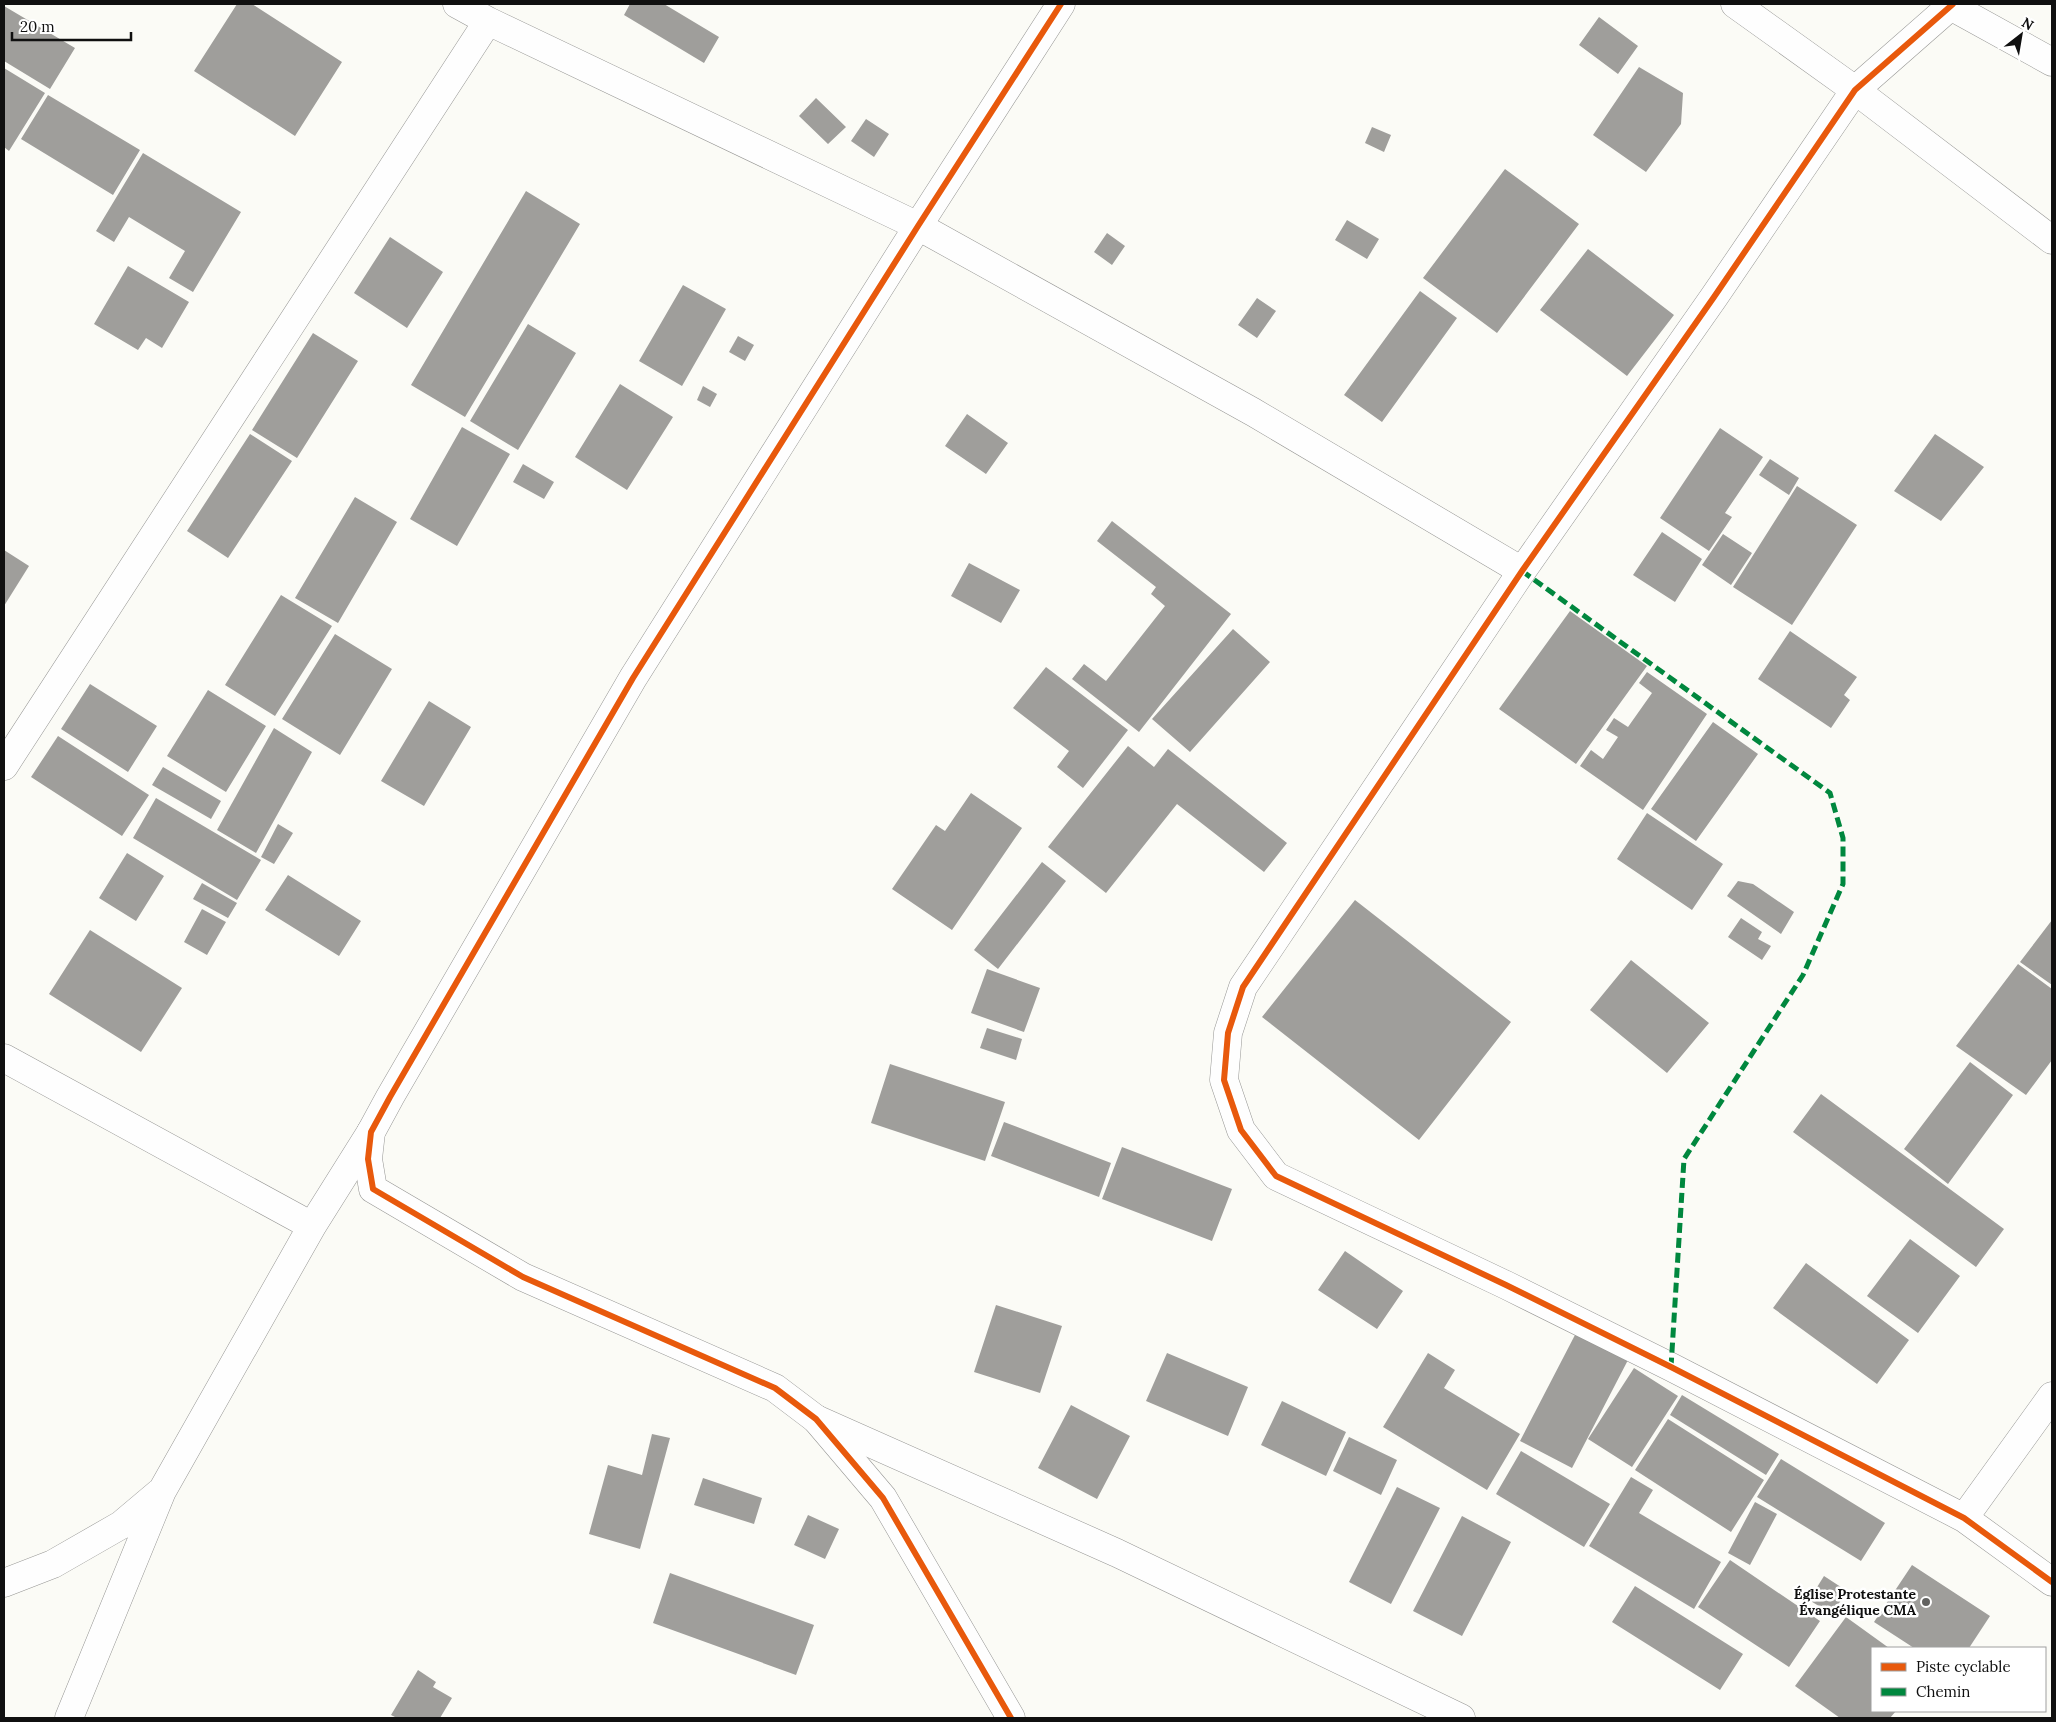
<svg xmlns="http://www.w3.org/2000/svg" width="2056" height="1722" viewBox="0 0 2056 1722" font-family="Lora,serif">
<rect width="100%" height="100%" fill="#fbfbf6"/>
<path fill="#9f9e9b" d="M237,4H252L342,62L295,136L194,71Z
M630,4H664L719,37L704,63L624,15Z
M4,6L75,48L50,89L4,61Z
M1599,17L1638,46L1618,74L1579,45Z
M1639,67L1683,93L1681,124L1646,172L1593,135Z
M4,68L45,93L9,151L4,147Z
M48,95L140,150L113,195L21,139Z
M816,98L846,127L828,144L799,116Z
M866,119L889,134L874,157L851,141Z
M1372,127L1391,135L1384,152L1365,143Z
M143,153L241,212L193,292L169,278L185,251L129,217L114,242L96,231Z
M1505,169L1579,224L1497,333L1423,278Z
M526,191L580,224L465,417L411,385Z
M1347,220L1379,239L1367,259L1335,240Z
M1107,233L1125,246L1112,265L1094,252Z
M390,237L443,272L407,328L354,293Z
M1588,249L1674,315L1627,376L1540,310Z
M128,266L189,302L162,348L146,338L138,350L94,324Z
M683,285L726,309L682,386L639,361Z
M1420,291L1457,318L1382,422L1344,395Z
M1257,298L1276,311L1257,338L1238,325Z
M528,324L576,353L518,450L470,421Z
M313,333L358,361L297,458L252,430Z
M738,336L754,345L745,361L729,352Z
M620,384L673,417L627,490L575,457Z
M703,386L717,394L710,407L697,400Z
M967,414L1008,443L986,474L945,446Z
M462,427L510,454L457,546L410,519Z
M1720,428L1763,457L1725,513L1732,517L1709,551L1660,518Z
M250,434L292,461L228,558L187,531Z
M1935,434L1984,467L1941,521L1894,491Z
M1770,459L1799,478L1789,495L1759,475Z
M523,464L554,482L544,499L513,482Z
M1797,486L1857,525L1792,625L1733,587Z
M355,497L397,522L338,623L295,598Z
M1112,521L1231,614L1139,732L1072,679L1084,664L1106,681L1165,606L1151,594L1156,587L1097,541Z
M1662,532L1702,559L1675,602L1633,575Z
M1723,534L1752,553L1731,585L1702,565Z
M4,550L29,566L4,606Z
M969,563L1020,590L1001,623L951,596Z
M281,595L332,626L275,716L225,685Z
M1570,611L1647,666L1576,764L1499,709Z
M1233,629L1270,662L1190,752L1152,719Z
M1790,631L1857,677L1844,695L1850,700L1831,728L1758,679Z
M335,634L392,669L340,755L282,719Z
M1046,667L1128,730L1083,788L1057,767L1069,751L1013,708Z
M1647,672L1707,714L1643,810L1580,766L1591,750L1603,759L1618,737L1606,730L1614,718L1628,727L1652,693L1639,683Z
M90,684L157,726L128,772L61,729Z
M208,690L266,726L226,792L167,756Z
M429,701L471,727L424,806L381,781Z
M1713,722L1758,754L1696,841L1651,809Z
M274,728L312,752L256,853L217,830Z
M58,736L149,795L122,836L31,777Z
M1128,746L1154,767L1168,749L1287,843L1264,872L1177,804L1106,893L1048,847Z
M163,767L221,801L211,819L152,785Z
M971,793L1022,828L952,930L892,889L936,825L945,831Z
M156,798L261,860L237,900L133,838Z
M1647,813L1723,864L1692,910L1617,859Z
M278,824L293,833L274,864L261,857Z
M127,853L164,876L136,921L99,898Z
M1042,862L1066,881L998,969L974,950Z
M288,875L361,921L339,956L265,910Z
M1738,881L1753,884L1794,912L1781,934L1727,896Z
M202,883L237,903L228,918L193,899Z
M1355,900L1511,1022L1419,1140L1262,1017Z
M202,909L226,922L207,955L184,942Z
M1741,918L1762,932L1758,939L1771,946L1762,960L1728,937Z
M2052,920V985L2020,962Z
M90,930L182,988L141,1052L49,994Z
M1631,960L1709,1023L1667,1073L1590,1010Z
M2018,964L2052,989V1060L2026,1095L1956,1046Z
M987,969L1040,988L1024,1032L971,1013Z
M987,1028L1022,1039L1016,1060L980,1048Z
M1970,1062L2013,1095L1948,1184L1904,1149Z
M890,1064L1005,1102L985,1161L871,1123Z
M1821,1094L2004,1229L1976,1267L1793,1132Z
M1004,1122L1111,1163L1099,1197L991,1156Z
M1122,1147L1232,1189L1212,1241L1102,1199Z
M1910,1239L1960,1276L1918,1333L1867,1296Z
M1345,1251L1403,1291L1377,1329L1318,1290Z
M1806,1263L1909,1340L1877,1384L1773,1308Z
M996,1305L1062,1326L1040,1393L974,1372Z
M1576,1333L1628,1360L1572,1468L1520,1441Z
M1167,1353L1248,1387L1228,1436L1146,1401Z
M1428,1353L1455,1370L1444,1388L1520,1434L1487,1490L1383,1427Z
M1634,1368L1678,1396L1632,1467L1588,1439Z
M1682,1395L1779,1454L1766,1475L1670,1415Z
M1282,1401L1346,1432L1326,1476L1261,1445Z
M1071,1405L1130,1436L1097,1499L1038,1468Z
M1668,1419L1764,1480L1731,1532L1635,1470Z
M652,1434L670,1438L640,1549L589,1534L608,1465L642,1475Z
M1349,1437L1397,1460L1381,1495L1333,1471Z
M1521,1451L1610,1504L1584,1547L1496,1494Z
M1781,1459L1885,1523L1861,1561L1757,1497Z
M1631,1477L1653,1490L1639,1513L1721,1562L1694,1609L1589,1546Z
M703,1478L762,1498L754,1524L694,1505Z
M1397,1487L1440,1508L1391,1604L1349,1582Z
M1755,1502L1777,1514L1750,1565L1728,1553Z
M808,1515L839,1529L825,1559L794,1545Z
M1462,1516L1511,1542L1462,1636L1413,1611Z
M1730,1560L1820,1621L1789,1667L1698,1607Z
M1912,1565L1990,1616L1969,1648H1914L1874,1622Z
M670,1573L814,1625L796,1675L653,1623Z
M1824,1576L1847,1591L1832,1614L1809,1600Z
M1635,1586L1743,1654L1720,1690L1612,1622Z
M1846,1617L1889,1648H1872V1711H1896L1890,1718H1840L1795,1686Z
M418,1670L436,1682L433,1687L452,1698L440,1718H397L391,1715Z"/>
<g fill="none" stroke-linecap="round" stroke-linejoin="round">
<g stroke="#969694" stroke-width="29">
<path id="minor" d="M457,4L488,21L918,226L1253,412L1522,571
M1735,4L1855,90L2052,240
M1947,4L2052,62
M1953,4L1855,90L1714,297L1522,571L1243,987L1228,1033L1224,1080L1241,1130L1276,1176L1506,1285L1671,1367L1964,1518L2052,1582
M4,766L488,21
M4,1058L312,1226
M816,1419L1117,1553L1461,1718
M1964,1518L2052,1396
M4,1583L53,1564L121,1525L159,1493
M69,1718L162,1491L312,1226L371,1132"/>
</g>
<g stroke="#969694" stroke-width="29">
<path id="tertiary" d="M1011,1718L883,1498L816,1419L775,1388L523,1277L373,1189L368,1159L371,1132L390,1097L633,678L918,226L1061,4"/>
</g>
<use href="#minor" stroke="#fefefe" stroke-width="28"/>
<use href="#tertiary" stroke="#fefefe" stroke-width="28"/>
<path stroke="#00873e" stroke-width="5" stroke-dasharray="10 5" stroke-linecap="butt" d="M1522,571L1830,793L1843,838V884L1803,975L1684,1159L1671,1367"/>
<g stroke="#fff" stroke-width="9">
<path id="cycleway" d="M1953,4L1855,90L1714,297L1522,571L1243,987L1228,1033L1224,1080L1241,1130L1276,1176L1506,1285L1671,1367L1964,1518L2052,1582
M1011,1718L883,1498L816,1419L775,1388L523,1277L373,1189L368,1159L371,1132L390,1097L633,678L918,226L1061,4"/>
</g>
<use href="#cycleway" stroke="#e8590c" stroke-width="6"/>
</g>
<circle fill="#626260" stroke="#fff" stroke-width="2" cx="1926" cy="1602" r="5"/>
<g text-anchor="middle" dominant-baseline="central" stroke-width="5" stroke-linejoin="round" paint-order="stroke">
<g font-size="14" font-weight="bold" fill="#101010" stroke="#fff" text-anchor="end">
<text x="1916" y="1594">Église Protestante<tspan x="1916" dy="16">Évangélique CMA</tspan></text>
</g>
</g>
<rect width="2056" height="1722" fill="none" stroke="#101010" stroke-width="10"/>
<rect x="1871" y="1647" width="175" height="65" fill="#ffffff" stroke="#9f9f9f"/>
<rect x="1881" y="1663" width="25" height="8" fill="#e8590c" stroke="#9f9f9f"/>
<text x="1916" y="1672" font-size="15" fill="#101010">Piste cyclable</text>
<rect x="1881" y="1688" width="25" height="8" fill="#00873e" stroke="#9f9f9f"/>
<text x="1916" y="1697" font-size="15" fill="#101010">Chemin</text>
<g transform="translate(2021 35) rotate(31)" stroke="#ffffff" stroke-width="4" paint-order="stroke">
<path d="M0-4L9 19L0 12L-9 19Z" fill="#101010"/>
<text y="-8" font-size="14" font-weight="bold" text-anchor="middle" fill="#101010">N</text>
</g>
<path d="M12 32v8h119v-8" fill="none" stroke="#101010" stroke-width="2.5"/>
<text x="20" y="32" font-size="15" fill="#101010" stroke="#ffffff" stroke-width="4" paint-order="stroke">20 m</text>
</svg>
